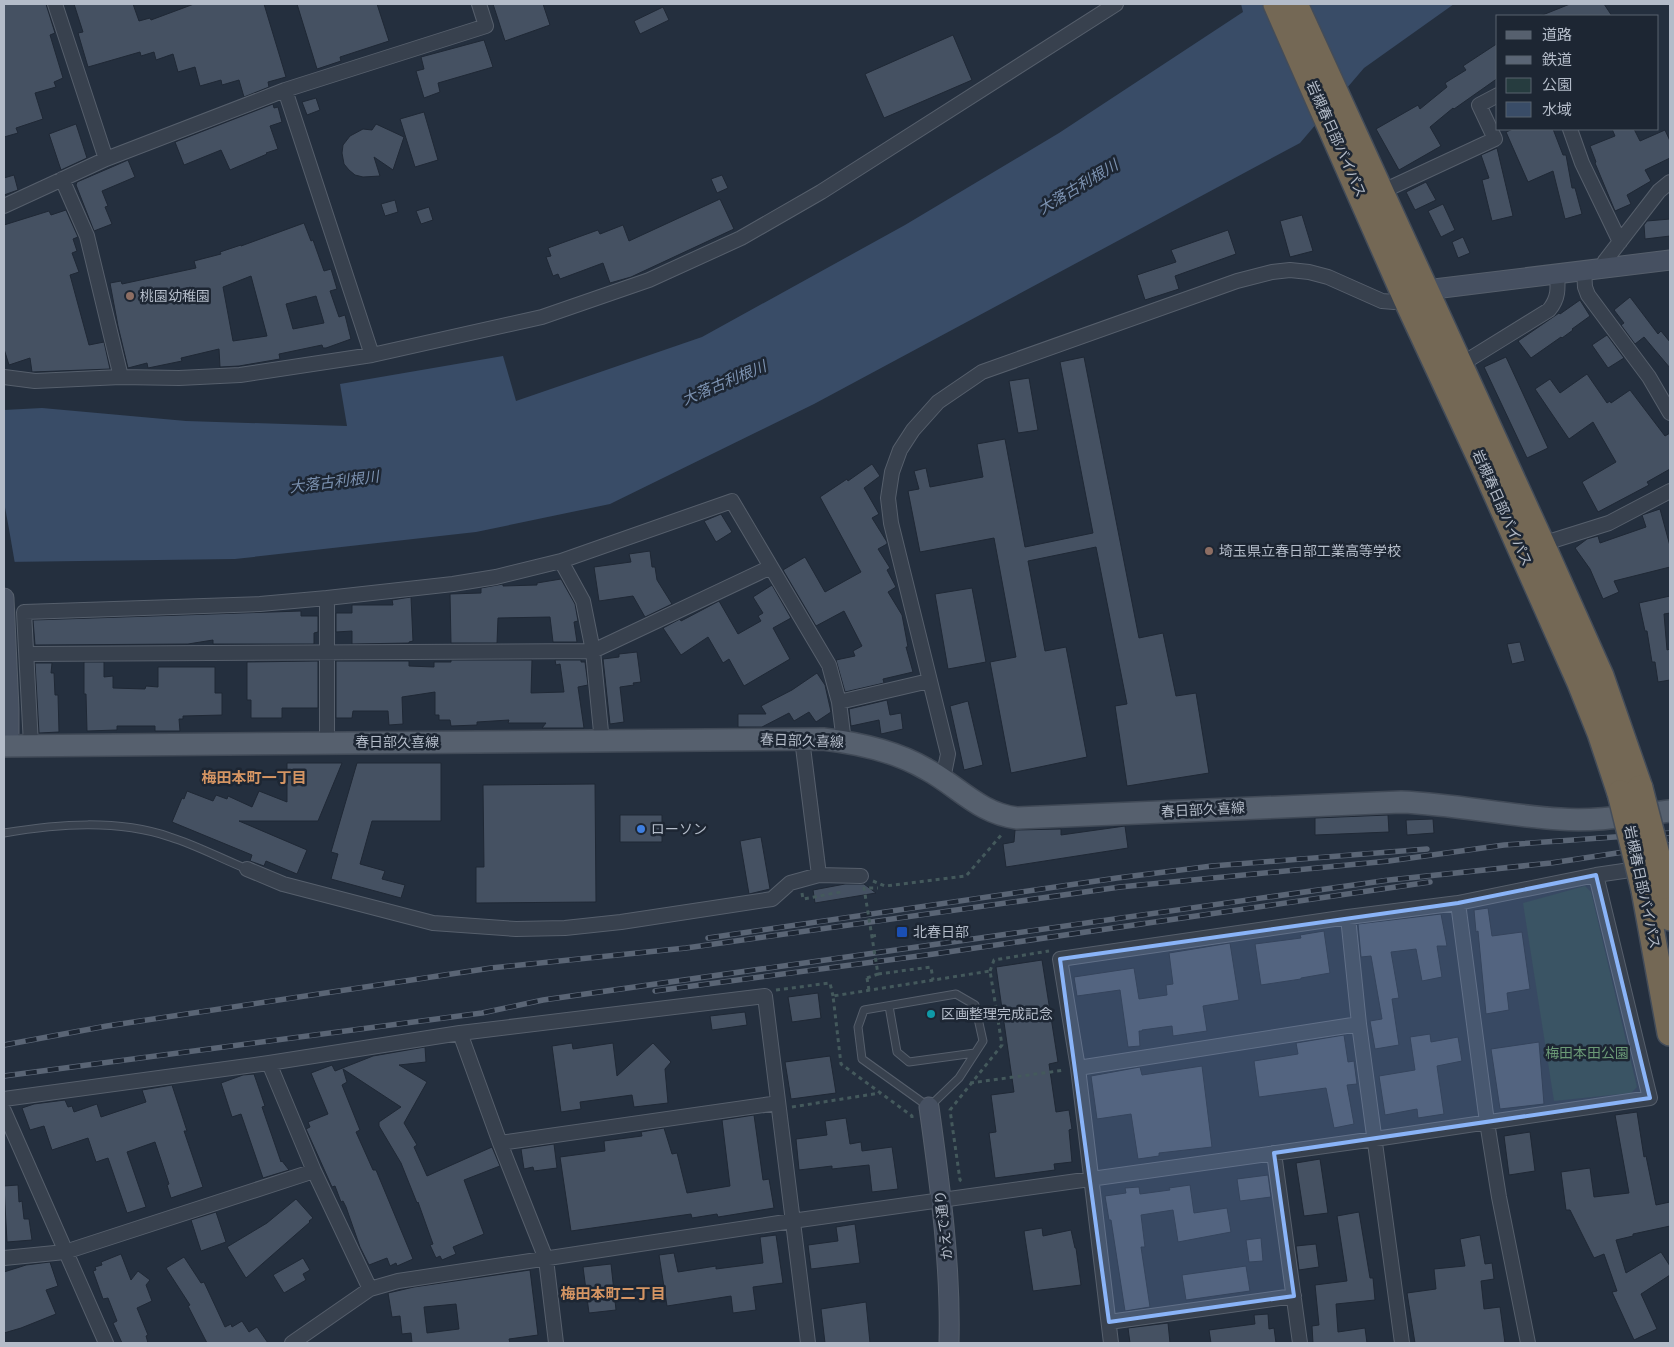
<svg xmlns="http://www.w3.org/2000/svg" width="1674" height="1347" viewBox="0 0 1674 1347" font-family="'Varela Round','Noto Sans JP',sans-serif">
<rect width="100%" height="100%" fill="#242f3e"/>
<path fill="#263c3f" d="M1585,886L1591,892L1637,1087L1631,1093L1554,1101L1523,903Z"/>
<path fill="#394c67" d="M1241,4H1454L1364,68L1300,143L814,404L610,504L476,532L235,559L4,562V410L42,408L186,421L347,426L340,384L503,356L516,401L702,337L905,225L1059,133L1243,12Z"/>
<path fill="#242f3e" d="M4,502L9,529L15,564H4Z"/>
<path fill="#455162" stroke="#1f2835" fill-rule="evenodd" d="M4,4H46L55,33L50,35L63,78L54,82L56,87L35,93L43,119L16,128L18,133L4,137Z
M74,4H133L139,21L150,18L151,20L194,4H264L286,77L268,82L269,87L244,97L239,80L222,85L221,80L200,86L195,67L178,72L173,54L156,60L154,52L141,56L140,52L88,67L78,33L83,32Z
M297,4H377L389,41L340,57L341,61L317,69Z
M493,4H543L550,25L505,41Z
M1570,4H1604L1612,16H1540Z
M663,7L669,20L640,34L634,21Z
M953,35L972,80L884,118L865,74Z
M484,40L493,67L438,83L440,92L424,98L416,71L424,69L421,57Z
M1498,43V78L1454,109L1453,108L1430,127L1441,146L1399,170L1376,129L1418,105L1420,109L1447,87L1445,83L1466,70L1463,66Z
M316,98L320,110L307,115L302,102Z
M273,104L274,108L278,107L282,122L270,126L278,149L266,153L267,154L230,170L221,150L184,165L175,142Z
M424,112L438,160L415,167L400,119Z
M76,124L87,158L61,170L49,134Z
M376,124L404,137L393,170L374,157L380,176L363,177L355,175L349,170L344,164L342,153L343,145L350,136L363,129L372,130Z
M1513,129H1553L1563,155H1566L1572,188H1575L1582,214L1565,219L1553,171L1528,182L1506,132Z
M1612,129H1634L1640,141L1665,130L1670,141V158L1645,170L1651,181L1627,195L1631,204L1615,211L1595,163L1596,162L1590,146L1615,136Z
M1497,148L1513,216L1492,221L1482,180L1489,178L1481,155Z
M128,160L135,177L102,191L108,206L105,207L112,224L94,231L76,185L77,182Z
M14,175L18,190L4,195V178Z
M722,175L728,188L717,193L711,179Z
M1426,182L1436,200L1415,210L1406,192Z
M720,199L734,229L631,277L610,283L603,263L560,279L558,274L553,276L546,257L551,256L548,248L598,230L600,234L623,225L629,241Z
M395,200L398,212L385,216L381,204Z
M1443,204L1455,230L1441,237L1428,211Z
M429,207L433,220L421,224L416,211Z
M66,210L78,237L73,239L77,251L72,253L79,272L70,275L89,345L104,342L110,369L32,372L30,358L9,365L4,349V225L49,211L51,215Z
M1302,215L1313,251L1290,257L1280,221Z
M1670,219V236L1645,239L1644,225L1647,221Z
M304,223L311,241L313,240L324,271L331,269L337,289L330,291L339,317L345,315L351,339L326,348H323L322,345L279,354L280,359L239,366L220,367L219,349L181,358L182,361L148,368L147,363L128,368L118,326L110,283L121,281L122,284L196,268L194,261L221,254L220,252L241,245V246ZM251,276L267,336L233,341L223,287ZM316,296L324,323L293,329L286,304Z
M1228,230L1236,254L1175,276L1179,289L1145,300L1137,275L1176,262L1171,250Z
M1463,237L1470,253L1458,258L1452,242Z
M1630,297L1658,334L1661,331L1670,342V368L1644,337L1635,344L1621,325L1624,323L1614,310Z
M1580,300L1590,316L1572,329L1573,330L1562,338L1561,337L1531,358L1518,341L1559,313L1560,314Z
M1607,335L1624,358L1608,368L1592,345Z
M1084,357L1139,638L1163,633L1176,696L1196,693L1209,773L1127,786L1115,706L1127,704L1096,547L1028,561L1045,651L1066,647L1087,757L1011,773L990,662L1016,657L994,538L920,552L908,491L919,489L914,471L926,468L930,487L983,477L977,444L1005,439L1025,547L1093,533L1060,362Z
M1506,357L1548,448L1527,458L1484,367Z
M1587,374L1607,403L1610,401L1611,403L1630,390L1665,436L1670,433V469L1647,482L1649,485L1598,512L1582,482L1616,462L1593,422L1569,439L1535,389L1550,379L1560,393Z
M1029,378L1038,430L1018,433L1009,381Z
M872,464L880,476L864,488L879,514L872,518L887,542V544L878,549L890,568L887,570L896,587L888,592L902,615L908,647H906L913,672L883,679L884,683L845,692L836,660L855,656L853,651L862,646L844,611L816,626L783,570L805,557L825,592L861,572L820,497L847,479L848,481Z
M1660,509L1670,546V567L1614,581L1619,592L1603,599L1590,569L1575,548L1587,539L1598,536L1600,543L1646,527L1642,515Z
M721,514L732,532L716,542L704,521Z
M650,551L652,567H655L657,580L672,604L645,617L633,596L599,601L594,567L631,562L629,554Z
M561,579L575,604L578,621L574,622L577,642H553L550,617L498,618L497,643H451L450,594L481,593V588L503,584V586L537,585V583Z
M772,585L791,618L773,628L790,659L744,686L729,659L723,663L708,637L681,655L663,628L680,619L681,621L719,601L738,634L761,621L758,616L763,613L753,597Z
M972,588L986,662L948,669L935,594Z
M1670,596V613L1664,614L1667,650L1670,649V680L1658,682L1655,662H1652L1647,631H1645L1639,603Z
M411,597L413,641L409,642V643L352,644V631L336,632V613H352V605H393L392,600Z
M301,611V616H318V632L314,633V644H213V640L188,644L35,645L33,620Z
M1520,642L1525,661L1512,664L1507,644Z
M637,652L641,682L633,683L634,685L620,687L624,722L610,724L603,659L619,657V654Z
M451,660H532L531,693L564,692L560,664L556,665L555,660H581V662H585L588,685L578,687L584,728H542L546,723H508L509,720L477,722V725L451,726L450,720H439V715H435V692L402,697L403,724L389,725L388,711H353L352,718H336V661H409V666L434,667V662H451Z
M318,661V708H282V718H251V700H247V662Z
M84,662H104V677L113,676V688L145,689L146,686L158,687V667H215V693H222V715L183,716V719H179L180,731H155V726H117V730L87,731L86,694H84Z
M35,663H52L51,673H54L55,695H58L59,732L39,733Z
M817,673L825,685L831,712L816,722L809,712L794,721L789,713L762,727H738V714H766L761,706L792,690Z
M887,700L890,715L901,713L903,729L881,734L879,720L851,726L849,709Z
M968,701L983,765L964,770L950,706Z
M287,763H342L318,821H239L307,850L297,874L266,861L264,866L250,861L252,855L172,822L182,798L184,799L187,791L213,801L216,795L227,799L228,796L252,807L259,791L287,802Z
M357,763H441V821H372L360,864L385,871L382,879L405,885L401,898L331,879L338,854L331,852Z
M595,784L596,902L476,903V867H484L483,785Z
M620,815H662V842H620Z
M1388,815L1389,832L1315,835V818Z
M1433,819L1434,833L1407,835L1406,820Z
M1125,826L1128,848L1006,867L1003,844L1014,842L1015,830L1061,829V835Z
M761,837L770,889L749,894L740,841Z
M845,884H864L876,893L815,903L813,890Z
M1488,908L1492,936L1522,932L1530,989L1507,993L1509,1010L1486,1014L1478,931L1476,932L1474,910Z
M1441,914L1447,946H1437L1442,977L1422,981L1416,949L1391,952L1399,998L1392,999L1399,1045L1375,1049L1370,1021L1382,1019L1371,956L1361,957L1358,924Z
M1324,931L1330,973L1301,978V979L1261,985L1255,944L1301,938L1300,935Z
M1230,943L1239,1000L1203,1006L1207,1031L1173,1036L1172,1026L1142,1030V1031H1139L1140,1046L1128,1047L1120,990L1077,996L1074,977L1134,968L1139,999L1167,995L1166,985L1173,984L1169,953Z
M1042,960L1058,1062L1049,1064L1056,1112L1069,1110L1072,1129L1069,1130L1072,1162L1054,1164L1055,1170L995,1178L989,1133L996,1132L991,1095L1014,1092L996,967Z
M818,993L821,1018L792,1022L788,997Z
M745,1012L747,1025L712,1030L710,1016Z
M1430,1034L1431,1042L1458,1037L1462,1061L1437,1066L1444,1114L1418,1118L1417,1109L1385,1115L1379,1076L1415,1070L1410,1037Z
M1344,1035L1348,1062L1354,1061L1357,1084L1347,1085L1354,1124L1334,1128L1326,1088L1259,1097L1254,1061L1298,1054L1296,1043Z
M1539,1042L1544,1104L1500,1109L1491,1049Z
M572,1043L573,1049L613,1043L617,1076L653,1043L671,1062L665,1069L668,1103L634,1107L632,1095L580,1102L581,1109L561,1112L552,1046Z
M425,1047L426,1062L399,1065L427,1082L404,1123L417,1145L414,1147L427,1176L492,1147L500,1166L464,1180L484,1234L453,1247L456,1254L442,1260L440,1256L436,1258L430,1245L433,1244L418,1202L417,1203L401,1163L379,1126V1122L401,1107L343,1069L347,1082L342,1085L360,1130L356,1132L373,1170H376L413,1259L397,1266L396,1263L390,1266L387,1258L369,1265L360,1247L346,1207L343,1201L341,1202L335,1186L332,1187L306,1129L310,1127L308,1122L328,1114L311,1073L332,1065L335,1071L373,1056Z
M830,1056L836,1093L791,1099L785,1062Z
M1202,1066L1212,1147L1159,1153V1156L1138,1159L1131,1114L1097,1119L1091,1076L1140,1067L1142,1075Z
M254,1074L265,1106L262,1107L281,1162L282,1161L289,1170L263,1178L241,1114L232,1117L221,1083L243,1075Z
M172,1085L187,1131H184L203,1187L171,1198L167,1185L169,1184L155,1142L127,1152L146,1207L127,1213L108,1158L96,1162L88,1138L52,1150L44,1126L30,1130L22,1108L34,1104L65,1100L68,1107L72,1106L74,1112L97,1104L101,1117L146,1102L142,1090Z
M1637,1112L1644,1157L1646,1156L1656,1205L1670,1202V1226L1633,1234V1236L1616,1240L1626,1273L1661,1252L1670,1266V1275L1641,1294L1657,1329L1634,1340L1612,1292L1617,1291L1604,1254L1594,1258L1570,1210H1566L1561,1172L1590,1168L1594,1197L1629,1193L1615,1115Z
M754,1115L763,1180L769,1179L774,1208L718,1217L717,1214L692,1218L691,1214L571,1231L560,1157L605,1151L604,1141L642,1136L641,1132L664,1128L672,1154L677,1153L687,1193L730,1186L722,1120Z
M846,1118L850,1144L861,1142L862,1151L892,1147L898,1189L872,1192L869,1165L832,1169V1166L799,1170L796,1139L827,1135L825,1121Z
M1530,1132L1535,1171L1509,1175L1504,1136Z
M554,1144L557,1168L534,1171L533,1167L524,1169L521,1149Z
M1320,1159L1328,1213L1304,1216L1296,1163Z
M1268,1175L1271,1197L1240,1201L1237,1179Z
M18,1185L19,1202L22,1201L24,1219H29L32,1240L7,1242L4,1186Z
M1190,1185L1194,1213L1227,1208L1231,1232L1178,1242L1173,1210L1141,1215L1145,1247H1141L1150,1307L1125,1311L1111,1220H1109L1105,1196L1126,1193L1125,1188L1139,1187L1140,1194L1170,1190L1169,1188Z
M296,1199L313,1218L309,1221L310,1222L246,1278L227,1247L267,1223Z
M216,1212L226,1242L201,1251L191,1220Z
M1359,1212L1370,1278H1373L1375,1300L1336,1304L1338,1332L1365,1328L1367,1343H1313L1312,1326L1319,1325L1315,1285L1347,1281L1337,1216Z
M855,1224L860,1263L811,1269L808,1245L838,1241L836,1227Z
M1042,1228L1043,1236L1071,1230L1075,1248H1076L1081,1285L1033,1291L1024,1231Z
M776,1235L783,1283L753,1287L756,1310L733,1313L731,1296L667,1306L659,1255L674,1253L678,1272L716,1266V1269L763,1263L760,1237Z
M1480,1235L1485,1264L1492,1263L1494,1279L1481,1281L1484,1309L1500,1307L1505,1343H1415L1407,1293L1436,1289L1434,1269L1465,1266L1460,1239Z
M1261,1238L1263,1261L1249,1262L1246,1240Z
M1316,1244L1319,1267L1299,1270L1296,1246Z
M121,1254L131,1280L138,1271L150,1280L146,1285L152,1301L137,1308L148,1335L146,1336L148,1343H122L113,1323L117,1321L108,1298L103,1299L93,1271L96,1270L95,1267L102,1265L101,1262Z
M184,1257L201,1283L204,1282L225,1327L231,1324L232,1327L242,1321L249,1332L257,1327L268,1343H207L188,1306L190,1305L166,1268Z
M303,1258L310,1270L303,1274L306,1280L284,1293L273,1275Z
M50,1262L58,1286L46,1290L56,1314L21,1328L4,1333V1272L26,1265Z
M611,1264L616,1310L589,1313L583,1267Z
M1246,1266L1250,1291L1186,1300L1182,1275Z
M530,1270L538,1335L509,1339L510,1343H412L411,1333L402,1334L400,1316L392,1317L388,1293L414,1287ZM456,1304L459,1329L427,1333L424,1307Z
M866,1302L870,1343H825L821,1309Z
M1268,1314L1269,1329L1274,1328L1276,1343H1211L1209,1330L1255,1324L1254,1315Z
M1168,1323L1170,1343H1130L1128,1328Z"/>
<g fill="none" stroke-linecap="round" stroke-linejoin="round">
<g stroke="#565f6c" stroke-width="9">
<path id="lane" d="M4,833C58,824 117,819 170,837C196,845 222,859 247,869
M956,994L975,1005L983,1041L959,1078L929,1107L862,1059L858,1027L864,1010Z
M889,1006L897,1052L909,1062L975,1053"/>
</g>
<g stroke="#565f6c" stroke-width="16">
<path id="street" d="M55,4L106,159
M285,90L372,355
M1570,129L1582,163L1620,242
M62,179L87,236L121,377
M1381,192L1495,139L1479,105L1498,95
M4,206L106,159L285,90L486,26L479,4
M1602,268L1605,261L1659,191L1670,182
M1584,270L1585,287L1588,295L1649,377L1670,413
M1460,365L1549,310C1559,298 1558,288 1557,273
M4,377L35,381L121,377L179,378L240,375L372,355L542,317L649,280L741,238L821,192L1116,4
M1542,544L1609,523L1670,491
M561,561L732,501L829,665L839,702L844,742
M27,654L593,651L771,567
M839,702L929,681
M802,739L819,875
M327,742V598L453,584L496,577L561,561L583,601L593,651L602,742
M31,745L24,612L260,604L327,598
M943,779L948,754L891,523L888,498L892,472L900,450L913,430L938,402L982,372L1237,281L1272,272L1290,270L1309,272L1328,277L1382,301L1394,302L1412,296
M247,869L283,884L433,923L516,929L565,928L621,922L772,899L790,883L819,875L861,876
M1458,903L1487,1122L1499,1197L1528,1343
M1348,917L1359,1024L1402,1343
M460,1033L500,1143L546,1259L556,1343
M269,1063L314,1171L370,1289
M1078,1068L1359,1024
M4,1099L269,1063L460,1033L765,996L808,1343
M4,1111L106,1343
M500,1143L778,1103
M1274,1153L1300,1343
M4,1258L65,1252L314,1171
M1109,1322L1294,1296
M292,1343L370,1289L398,1281L792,1221L1375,1139L1650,1098L1596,875
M1111,1343L1078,1068L1060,959L1348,917L1458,903L1596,875L1644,868"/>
</g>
<g stroke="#565f6c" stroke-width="21">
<path id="secondary" d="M1426,290L1670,260
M4,598L9,709V745
M929,1107C940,1186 951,1264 949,1343"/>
</g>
<g stroke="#414a57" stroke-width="24">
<path id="primary" d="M4,746L823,739C858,743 895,751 926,769C958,786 980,814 1017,818L1401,802C1454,804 1507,816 1560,819C1596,822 1634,815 1670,811"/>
</g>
<g stroke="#434c59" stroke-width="28">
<path id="highway" d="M1276,4L1406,299L1485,469L1580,683L1600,733L1620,793
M1295,4L1542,544L1601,676L1640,788
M1665,886L1670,918
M1644,890L1670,1033"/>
</g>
<path stroke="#44595c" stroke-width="3" stroke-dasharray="4 4" stroke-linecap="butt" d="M873,881L885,886L966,876L1003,833
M802,893L803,899L841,892
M872,936L880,935
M990,971L994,960L1049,951
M878,974L931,967L933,980
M867,978L869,990
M776,990L830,983L833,996
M970,1083L1065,1070
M792,1107L880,1093
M912,1118V1116L841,1064L833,996L990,971L1002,1045L950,1110L960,1180L963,1182"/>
<use href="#lane" stroke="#38414e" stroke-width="7"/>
<use href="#street" stroke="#38414e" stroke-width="14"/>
<use href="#secondary" stroke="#465061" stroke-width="19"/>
<use href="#primary" stroke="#56606e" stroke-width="21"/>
<use href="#highway" stroke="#746855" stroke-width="25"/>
<g stroke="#5a6575" stroke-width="5.5">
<path id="rail" d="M708,938L1117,878L1212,866L1427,849
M655,991L934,954L1430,882
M4,1045L107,1026L491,968L686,948L1120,887L1389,861L1504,845L1670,833
M4,1076L482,1013L543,1000L1389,880L1551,863L1670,845"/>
</g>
<use href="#rail" stroke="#1d2633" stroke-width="4" stroke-dasharray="11" stroke-linecap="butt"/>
<g stroke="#434c59" stroke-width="28" stroke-linecap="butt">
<path id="highway-bridge" d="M1640,788L1665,886
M1620,793L1644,890"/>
</g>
<path stroke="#44595c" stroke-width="3" stroke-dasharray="4 4" stroke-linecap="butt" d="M867,978L878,974L864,888H878"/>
<use href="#highway-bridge" stroke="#746855" stroke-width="25"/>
</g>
<path fill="#8ab4f8" fill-opacity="0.2" stroke="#8ab4f8" stroke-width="4" stroke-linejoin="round" d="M1596,875L1650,1098L1274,1153L1294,1296L1109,1322L1060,959L1458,903Z"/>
<g fill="#8d6e63" stroke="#1d2633" stroke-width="2">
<circle cx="130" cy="296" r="5"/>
<circle cx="1209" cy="551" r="5"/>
</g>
<circle fill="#3f7fe0" stroke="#1d2633" stroke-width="2" cx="641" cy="829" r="5"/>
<rect fill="#1a4fb4" stroke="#1d2633" stroke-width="2" x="896" y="926" width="12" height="12" rx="2.5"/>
<circle fill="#0f9aa8" stroke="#1d2633" stroke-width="2" cx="931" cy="1014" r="5"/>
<g text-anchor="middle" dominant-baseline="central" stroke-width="5" stroke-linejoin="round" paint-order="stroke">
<g font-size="14" fill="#b4bcc9" stroke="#1d2633">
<text transform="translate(1336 139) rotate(66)">岩槻春日部バイパス</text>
<text transform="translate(1502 508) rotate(66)">岩槻春日部バイパス</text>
<text transform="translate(802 741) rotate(2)">春日部久喜線</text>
<text x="397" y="742">春日部久喜線</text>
<text transform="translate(1203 810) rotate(-3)">春日部久喜線</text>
<text transform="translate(1642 887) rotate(78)">岩槻春日部バイパス</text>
<text transform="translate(944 1225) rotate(-96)">かえで通り</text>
</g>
<g font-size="14" fill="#b4bcc9" stroke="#1d2633" text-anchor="start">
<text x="140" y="296">桃園幼稚園</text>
<text x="1219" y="551">埼玉県立春日部工業高等学校</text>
<text x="651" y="829">ローソン</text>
<text x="913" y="932">北春日部</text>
<text x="941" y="1014">区画整理完成記念</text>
</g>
<g font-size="14" fill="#6b9a76" stroke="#1d2633">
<text x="1587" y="1053">梅田本田公園</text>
</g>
<g font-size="15" font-style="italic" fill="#7c92b1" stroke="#1d2633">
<text transform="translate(1078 187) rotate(-31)">大落古利根川</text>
<text transform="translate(724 383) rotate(-23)">大落古利根川</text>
<text transform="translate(334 482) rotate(-7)">大落古利根川</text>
</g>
<g font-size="15" font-weight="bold" fill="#d59563" stroke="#1d2633">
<text x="254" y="778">梅田本町一丁目</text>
<text x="613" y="1294">梅田本町二丁目</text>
</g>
</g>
<rect width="1674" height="1347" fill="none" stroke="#b4bcc9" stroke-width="10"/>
<rect x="1496" y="15" width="162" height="115" fill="#1d2633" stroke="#59626f"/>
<rect x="1506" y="31" width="25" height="8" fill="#56606e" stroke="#59626f"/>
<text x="1542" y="40" font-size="15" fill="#b4bcc9">道路</text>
<rect x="1506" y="56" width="25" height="8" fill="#5a6575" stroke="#59626f"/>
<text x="1542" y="65" font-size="15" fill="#b4bcc9">鉄道</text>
<rect x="1506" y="78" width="25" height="15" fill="#263c3f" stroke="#59626f"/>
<text x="1542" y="90" font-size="15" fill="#b4bcc9">公園</text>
<rect x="1506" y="102" width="25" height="15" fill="#394c67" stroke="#59626f"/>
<text x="1542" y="115" font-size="15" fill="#b4bcc9">水域</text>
</svg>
